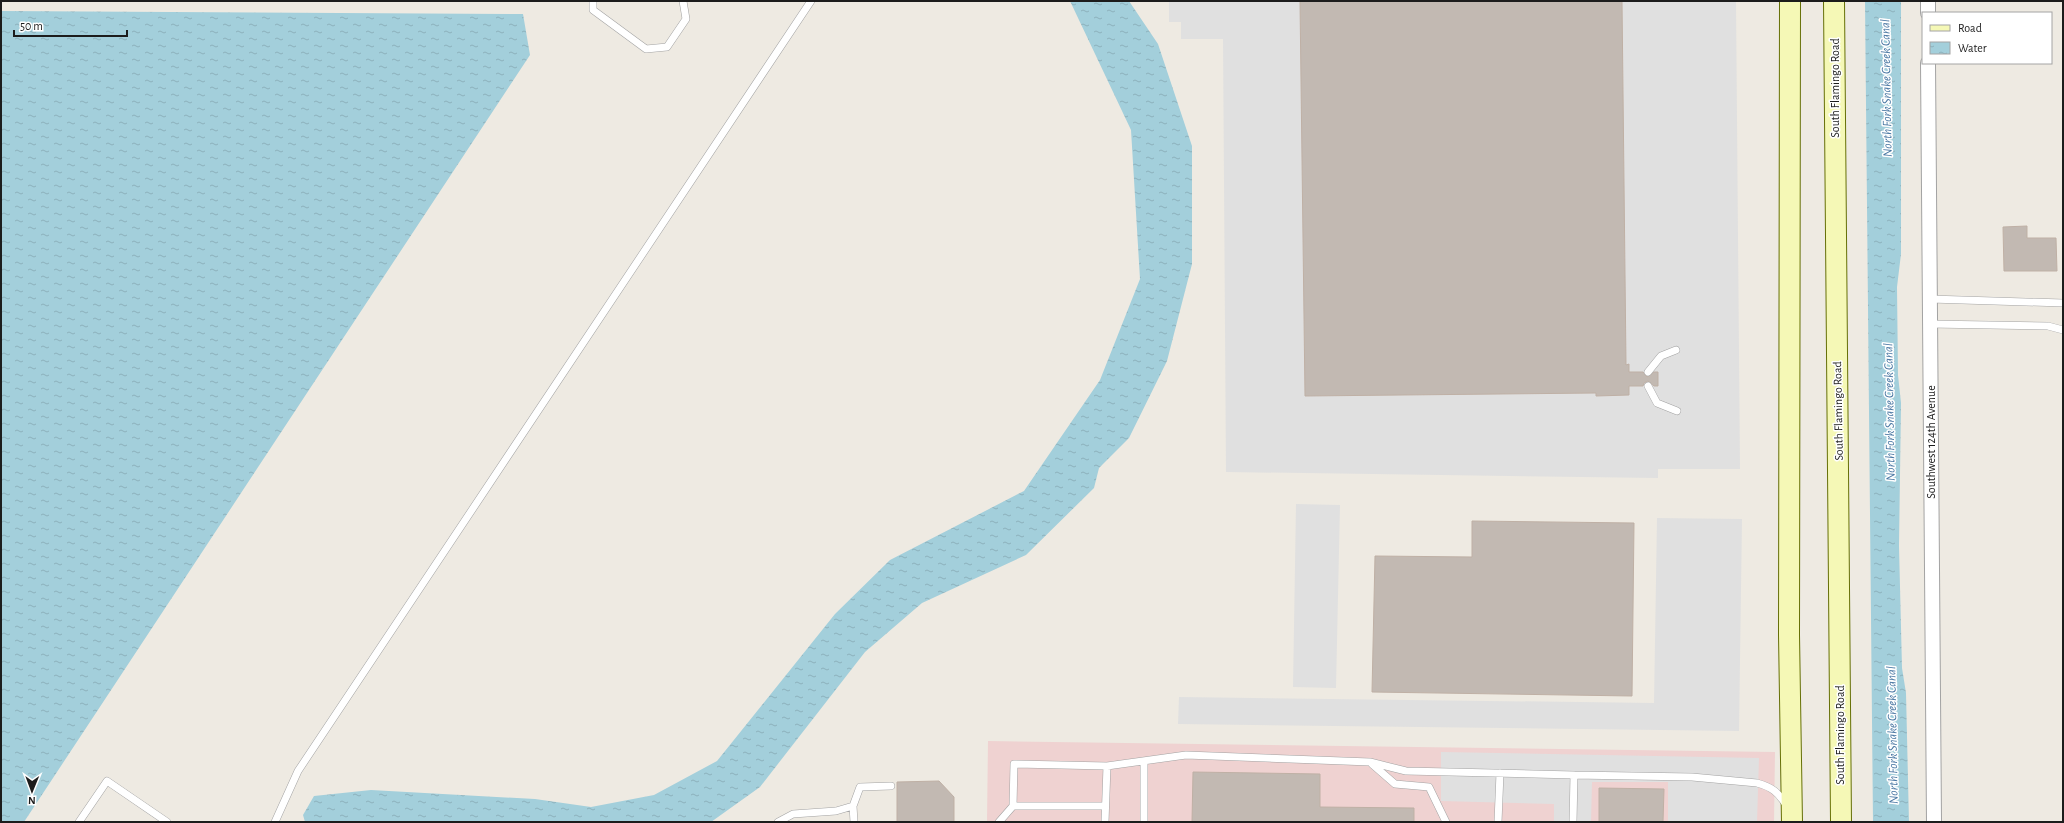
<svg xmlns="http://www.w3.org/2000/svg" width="2064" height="823" viewBox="0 0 2064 823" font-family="'Alegreya Sans',sans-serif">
<defs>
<pattern id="water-ripples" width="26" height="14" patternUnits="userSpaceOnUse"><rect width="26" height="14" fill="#a3cfdb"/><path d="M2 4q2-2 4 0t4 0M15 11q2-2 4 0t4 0" fill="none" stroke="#8cb1bb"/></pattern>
</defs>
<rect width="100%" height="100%" fill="#eeeae2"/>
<path fill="#efd2d1" d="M988,741L1775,752L1774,822H987Z"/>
<path fill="#e0e0e0" d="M1169,1H1736L1740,469H1658V478L1226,472L1223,39H1181V22H1169Z
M1296,504L1340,505L1336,688L1293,687Z
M1657,518L1742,519L1739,731L1178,724L1179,697L1654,703Z
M1441,752L1759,758L1757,822H1668V782H1592L1591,822H1554V804L1441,801Z"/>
<path fill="url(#water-ripples)" d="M1070,1H1129L1158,44L1192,146V264L1167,361L1129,438L1099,468L1094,488L1026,555L922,603L865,652L760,787L711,822H305L303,815L314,796L371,790L535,799L591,807L654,795L717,761L835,614L890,560L1024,491L1100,380L1140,279L1131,130Z
M1865,1H1901V254L1897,287L1898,375L1901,403L1899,546L1902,668L1906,693L1909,822H1873Z
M1,11L523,14L530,55L24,822H1Z"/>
<path fill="#c2b9b2" stroke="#bfb0a5" d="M1300,1H1622L1626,365L1629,364V372H1643L1647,377L1654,372H1658V386H1654L1648,381L1644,383L1643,386H1629V395L1596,396V393L1305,396Z
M2027,226V238H2056L2057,271H2004L2003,227Z
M1472,521L1634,523L1632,696L1372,692L1375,556L1472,557Z
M1193,772L1320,774V807L1414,808V822H1192Z
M939,781L954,797V822H897V782Z
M1599,788L1664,789L1663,822H1599Z"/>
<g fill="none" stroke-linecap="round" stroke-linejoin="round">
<g stroke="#a3a3a3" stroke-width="8">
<path id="lane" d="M593,1V10L646,49L667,47L686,19L683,1
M1930,299L2063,303
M1930,324L2048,326L2063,330
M1648,372L1661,356L1676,350
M1648,386L1657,403L1677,411
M1372,764L1395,784L1429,787L1446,822
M1013,806H1105
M79,822L107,781L167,822
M275,822L298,771L811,1
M778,822L793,814L836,811L853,806
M854,822L853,806L860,787L891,786
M999,822L1013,806L1014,764L1107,766L1186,755L1370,762L1406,771L1574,775
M1105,822L1107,766
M1144,822V762
M1498,822L1500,773
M1573,822L1574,775L1692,777L1757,783C1772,787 1778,792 1786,805"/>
</g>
<g stroke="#a3a3a3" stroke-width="16">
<path id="street" d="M1928,1V13
M1928,63L1934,822"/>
</g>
<g stroke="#667007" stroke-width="22">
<path id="secondary" d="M1790,1L1789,635L1792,822
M1834,1L1841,822"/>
</g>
<use href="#lane" stroke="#fff" stroke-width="7"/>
<use href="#street" stroke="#fff" stroke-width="14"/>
<use href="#secondary" stroke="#f5f8b6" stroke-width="20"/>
</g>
<g text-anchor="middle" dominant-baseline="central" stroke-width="3" stroke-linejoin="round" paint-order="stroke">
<g font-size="12" fill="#1c1c1c" stroke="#fff">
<text transform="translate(1835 88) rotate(-90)">South Flamingo Road</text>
<text transform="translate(1838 411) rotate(-91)">South Flamingo Road</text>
<text transform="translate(1931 442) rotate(-90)">Southwest 124th Avenue</text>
<text transform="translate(1840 735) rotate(-90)">South Flamingo Road</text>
</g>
<g font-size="13" font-style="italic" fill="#4876a2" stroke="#fff">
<text transform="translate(1887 88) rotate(-91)">North Fork Snake Creek Canal</text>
<text transform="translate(1890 412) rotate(-91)">North Fork Snake Creek Canal</text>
<text transform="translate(1893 735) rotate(-91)">North Fork Snake Creek Canal</text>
</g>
</g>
<rect width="2064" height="823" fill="none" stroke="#1c1c1c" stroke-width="4"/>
<rect x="1922" y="12" width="130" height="52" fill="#ffffff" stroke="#a4a4a4"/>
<rect x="1930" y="25" width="20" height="6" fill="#f5f8b6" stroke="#a4a4a4"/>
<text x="1958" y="32" font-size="12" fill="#1c1c1c">Road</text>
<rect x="1930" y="42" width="20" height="12" fill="url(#water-ripples)" stroke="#a4a4a4"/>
<text x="1958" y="52" font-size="12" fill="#1c1c1c">Water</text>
<g transform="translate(32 791) rotate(181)" stroke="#ffffff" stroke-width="3" paint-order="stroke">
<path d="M0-3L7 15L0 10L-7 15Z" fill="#1c1c1c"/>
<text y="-6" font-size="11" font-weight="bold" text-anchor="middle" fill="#1c1c1c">N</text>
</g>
<path d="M14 30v6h113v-6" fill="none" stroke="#1c1c1c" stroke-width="2"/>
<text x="20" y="30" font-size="12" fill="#1c1c1c" stroke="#ffffff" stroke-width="3" paint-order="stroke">50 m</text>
</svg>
